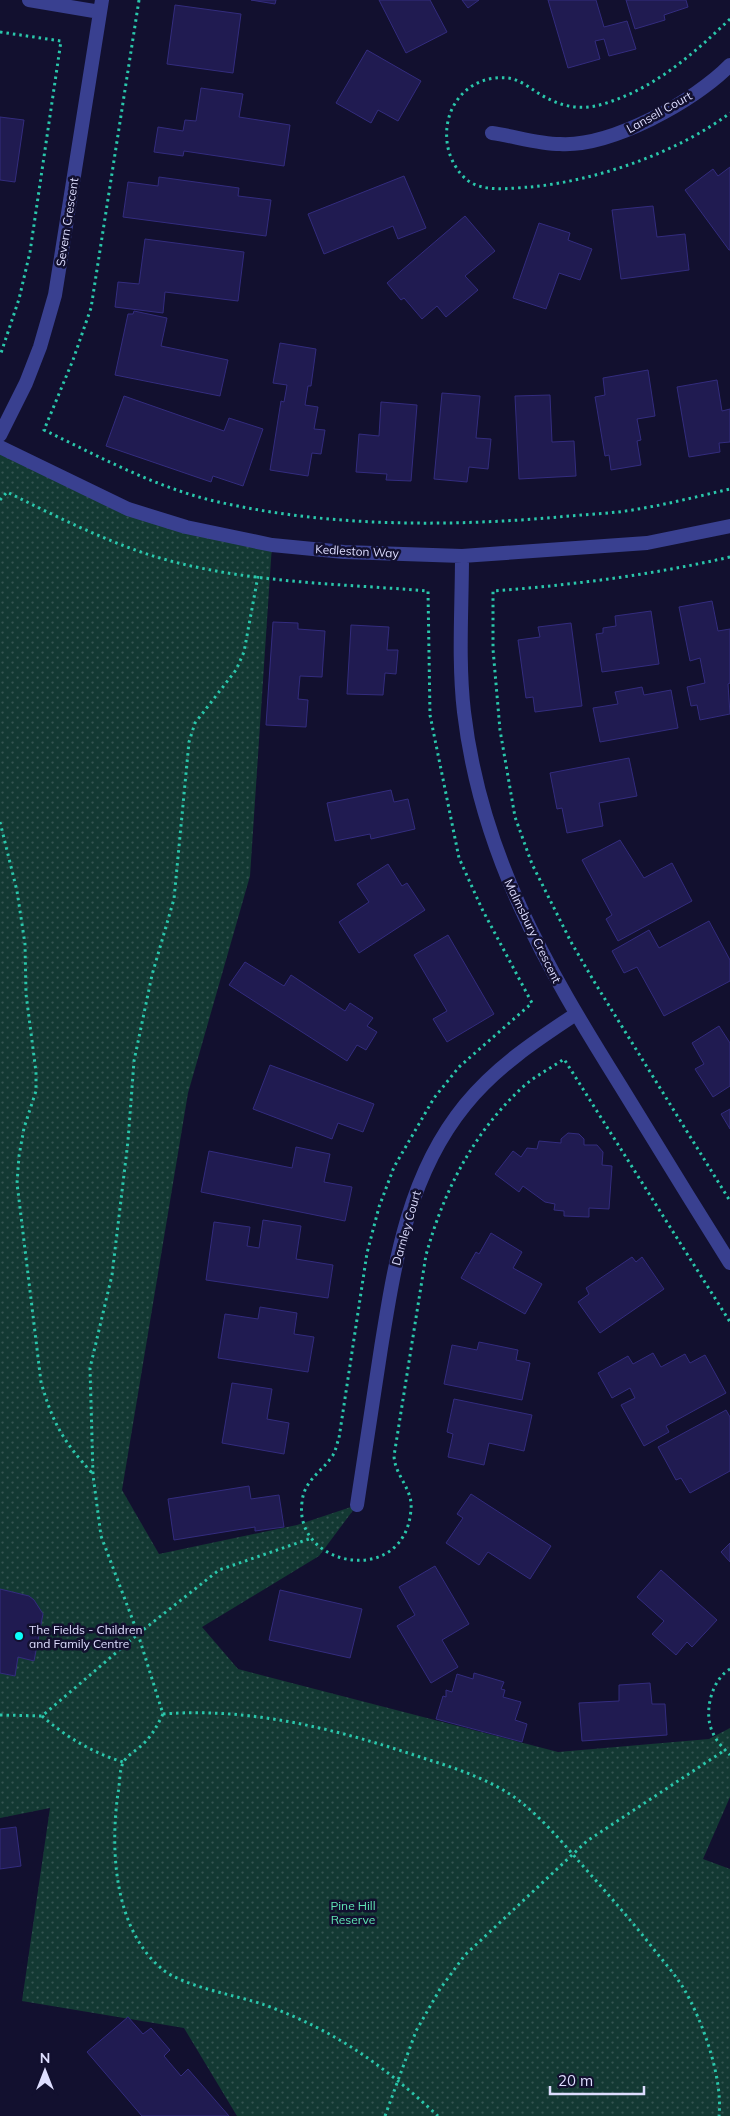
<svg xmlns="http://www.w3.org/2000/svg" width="730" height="2116" viewBox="0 0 730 2116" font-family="Mulish,sans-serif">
<defs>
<pattern id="park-dots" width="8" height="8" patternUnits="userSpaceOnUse" patternTransform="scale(1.25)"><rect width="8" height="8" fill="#133933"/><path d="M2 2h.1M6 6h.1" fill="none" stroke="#355552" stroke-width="1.8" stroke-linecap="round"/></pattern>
</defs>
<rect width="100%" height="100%" fill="#12102f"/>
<path fill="url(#park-dots)" d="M0,447L103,498L272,545L250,876L188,1093L122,1490L159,1554L297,1525L357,1505L319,1556L202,1627L238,1669L558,1752L709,1739L730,1728V1797L703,1859L730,1869V2116H237L184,2028L22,2001L50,1808L0,1818Z"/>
<path fill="#201b51" stroke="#332c7e" d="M251,0H276L275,4Z
M379,0H430L447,32L406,53Z
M462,0H479L468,8Z
M548,0H596L604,27L627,21L636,49L609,56L604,39L595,41L600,59L568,68Z
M626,0H686L688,7L664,15L665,20L635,29Z
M175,5L241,14L233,73L167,64Z
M367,50L421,81L398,121L378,110L371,123L336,103Z
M201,88L243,94L239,117L290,125L284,166L184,151L183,156L154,152L158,127L183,131L185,120L196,121Z
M0,117L24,120L15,182L0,180Z
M730,167V250H729L685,190L713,169L718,176Z
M404,176L426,228L398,239L393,226L324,254L308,214Z
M159,177L239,188L238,196L271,200L266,236L123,217L128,182L158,186Z
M653,206L657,237L685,234L689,270L621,279L612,210Z
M465,216L495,251L465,276L478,290L446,317L437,306L422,319L404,298L401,300L387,283Z
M539,223L570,233L568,240L592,249L580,280L559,273L546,309L513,298Z
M145,239L244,252L238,301L165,292L163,313L115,307L118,282L139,284Z
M134,311L167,318L161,346L228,360L220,396L115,375L128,314H133Z
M280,343L316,349L311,386H308L305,405L318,407L314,429L325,430L321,454L312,453L308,476L270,470L281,401L284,402L287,385L273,383Z
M648,370L655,416L637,419L641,440L637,441L641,465L611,470L609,455L605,456L595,397L605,395L603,378Z
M717,380L722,411L730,409V442L719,443L720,452L689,457L677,387Z
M442,393L480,396L476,438L491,439L488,469L469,467L467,482L434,479Z
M550,395L552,442L574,441L576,476L519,479L515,396Z
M124,396L224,431L229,418L263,429L243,486L213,476L211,482L106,446Z
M381,402L417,405L411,481L386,480L387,474L356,472L359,434L379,436Z
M712,601L718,631L730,629V683L728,684L730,714L700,720L697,705L691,706L687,687L705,683L700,658L690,661L679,607Z
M651,611L659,664L602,672L596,634L603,633V628L616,626L615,616Z
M273,622L298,623V629L325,631L322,677L300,676L298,699L308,700L306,727L266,725Z
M571,623L582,706L535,712L533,697L526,698L518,640L540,637L538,627Z
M351,625L389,627L387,650H398L396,674L385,673L383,695L347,694Z
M642,687L644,695L671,690L678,728L600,742L593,708L618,704L615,692Z
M629,758L637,796L599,803L603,826L567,833L562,808L557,809L550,773Z
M391,790L394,802L408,799L415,829L371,839L370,834L335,841L327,803Z
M620,840L644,878L672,863L692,901L618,941L606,919L612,915L582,860Z
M388,864L402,886L407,883L425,910L359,953L339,922L369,902L357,884Z
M709,921L730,960V981L664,1016L637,967L624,973L612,951L649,930L659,948Z
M448,935L494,1014L447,1042L433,1019L447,1011L414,955Z
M245,962L284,986L291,975L345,1011L350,1003L373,1018L367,1026L377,1032L366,1050L357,1045L347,1061L229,985Z
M719,1026L730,1043V1086L713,1097L695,1069L704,1064L692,1043Z
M270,1065L374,1104L363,1132L338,1123L332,1139L253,1109Z
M730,1109V1129L721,1114Z
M568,1133L579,1134L584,1139V1145H597L603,1152L602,1165L612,1166L609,1209L589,1208V1217L564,1216V1211L554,1210L555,1204L545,1202L523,1186L519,1192L495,1174L513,1151L521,1157L527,1148L537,1149L539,1141L561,1143V1139Z
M296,1147L330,1154L324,1182L352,1187L345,1221L201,1192L209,1151L292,1168Z
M263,1220L301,1226L296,1259L333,1265L328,1298L206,1280L214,1222L250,1227L247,1246L259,1248Z
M491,1233L522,1252L513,1268L542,1284L525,1314L461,1278L476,1252L479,1254Z
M632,1257L636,1262L642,1257L664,1289L600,1333L578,1302L589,1294L586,1288Z
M260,1307L297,1313L294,1334L314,1337L308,1372L218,1358L225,1314L258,1319Z
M479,1342L518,1350L516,1360L530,1363L522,1400L444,1384L452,1345L477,1350Z
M653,1353L661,1367L685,1354L690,1363L705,1355L726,1393L666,1426L669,1432L644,1446L621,1405L635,1398L630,1388L612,1398L598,1373L628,1356L633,1364Z
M232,1383L272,1389L267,1419L289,1423L284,1454L222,1443Z
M454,1399L532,1415L524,1451L489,1443L484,1465L448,1457L453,1434L447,1432Z
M726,1410L730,1417V1471L690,1493L681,1478L676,1480L658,1447Z
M249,1486L251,1499L279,1495L284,1527L255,1531V1527L174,1540L168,1499Z
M471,1494L551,1546L530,1579L488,1552L479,1565L446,1543L463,1518L457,1514Z
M730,1543V1562L721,1552Z
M435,1566L469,1624L442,1640L458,1667L431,1683L397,1626L415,1615L399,1587Z
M661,1570L717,1620L692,1647L687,1642L676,1655L652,1634L664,1621L637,1597Z
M0,1589L29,1596L34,1600L43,1614L34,1661L18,1657L15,1676L0,1673Z
M280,1590L362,1609L350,1658L269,1640Z
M474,1673L504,1682L501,1689L505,1690L503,1697L521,1702L515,1720L527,1724L522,1742L436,1719L443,1696L446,1697V1690L452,1692L457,1674L473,1679Z
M650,1683L652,1704H665L667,1735L582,1741L579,1703L619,1701V1685Z
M16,1827L21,1866L0,1869V1829Z
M128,2017L143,2034L151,2028L170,2050L164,2056L181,2076L188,2069L229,2116H142L87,2052Z"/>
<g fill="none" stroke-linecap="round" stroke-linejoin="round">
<path stroke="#2ac7ab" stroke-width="3" stroke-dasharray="2.5 4" stroke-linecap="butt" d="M139,0L91,308L73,360L44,430C98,456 151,485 210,500C323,527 444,527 559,517C585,514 612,514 638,509C669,504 699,496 730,489
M730,19C692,55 654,89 603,104C578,112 556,105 535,91C527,86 518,79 508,78C471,74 443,104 447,141C448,155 456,171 467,180C484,193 511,188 530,187C595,181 677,153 730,113
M0,32L61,41L30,252L19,299L0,356
M0,500L7,492C49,513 93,535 138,551C230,583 332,583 428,591L430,715L459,858L482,909L532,1003L459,1067L434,1098L394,1167L379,1207L367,1253L339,1438C337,1443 336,1450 333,1455C322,1472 304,1480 302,1502C293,1568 406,1588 411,1509C413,1489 395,1476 394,1456L426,1255C444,1190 474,1131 525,1085C537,1075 551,1068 564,1059L730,1322
M730,557C651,575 573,585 493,591V649L500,730L515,817L532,864L571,942L595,983L730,1201
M258,576L244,652L236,670L195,723L189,742L174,899L152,975L134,1061L128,1141L112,1275L90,1368L93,1475L101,1536L138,1634L163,1714C157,1726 152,1736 142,1745C137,1750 126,1756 123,1763C119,1771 120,1784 118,1793C110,1850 114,1929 162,1969C184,1987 236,1995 265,2005C336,2031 383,2065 438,2116
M0,822L17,891L25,944L26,994L36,1072V1091L24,1128L19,1156L17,1183L41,1382C53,1424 63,1441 93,1474
M730,1669C711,1680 703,1714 713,1733C716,1741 724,1749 730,1755
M163,1714C252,1707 340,1730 423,1758C455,1768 489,1779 517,1799C542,1818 562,1842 583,1866C607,1893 630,1919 652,1947C663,1961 675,1974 684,1989C703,2022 723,2078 719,2116
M0,1715L42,1716L138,1634L219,1570L312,1538
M42,1716C66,1737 93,1753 123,1762
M385,2116L416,2031L440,1989L465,1955L587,1841L725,1750"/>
<path stroke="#394090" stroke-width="14" d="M29,0L100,12
M492,133C514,136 538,144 560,144C611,147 695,101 730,65
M0,435L26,383L40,347L55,295L102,0
M0,447L128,509L186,527L272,545L344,552L462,556L647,543L730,526
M462,556C462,608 458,661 464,712C481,855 545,965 620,1085C656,1144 693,1204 730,1263
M357,1505C365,1453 373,1400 381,1348C395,1262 408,1175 465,1105C496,1067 535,1041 576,1014"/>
</g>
<circle fill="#0afffb" stroke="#12102f" stroke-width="2" cx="19" cy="1636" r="5"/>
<g text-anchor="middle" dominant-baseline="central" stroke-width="5" stroke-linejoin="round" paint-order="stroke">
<g font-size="12" fill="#dedeff" stroke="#12102f">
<text transform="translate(659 112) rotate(-29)">Lansell Court</text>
<text transform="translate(67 222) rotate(-81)">Severn Crescent</text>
<text transform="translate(357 551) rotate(3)">Kedleston Way</text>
<text transform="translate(533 931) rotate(64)">Malmsbury Crescent</text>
<text transform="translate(406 1228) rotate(-74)">Darnley Court</text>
</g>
<g font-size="12" fill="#dedeff" stroke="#12102f" text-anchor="start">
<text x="29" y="1629">The Fields - Children<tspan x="29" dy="14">and Family Centre</tspan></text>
</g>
<g font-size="12" fill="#61e8b6" stroke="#12102f">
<text x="353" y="1905">Pine Hill<tspan x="353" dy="14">Reserve</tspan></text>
</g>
</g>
<g transform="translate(45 2071)" stroke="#12102f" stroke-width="4" paint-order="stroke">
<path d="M0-4L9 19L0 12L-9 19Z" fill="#dedeff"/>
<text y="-8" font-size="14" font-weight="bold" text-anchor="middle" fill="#dedeff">N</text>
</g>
<path d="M550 2086v8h94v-8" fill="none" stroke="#dedeff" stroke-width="2.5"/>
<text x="558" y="2086" font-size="15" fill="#dedeff" stroke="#12102f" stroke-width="4" paint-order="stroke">20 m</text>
</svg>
